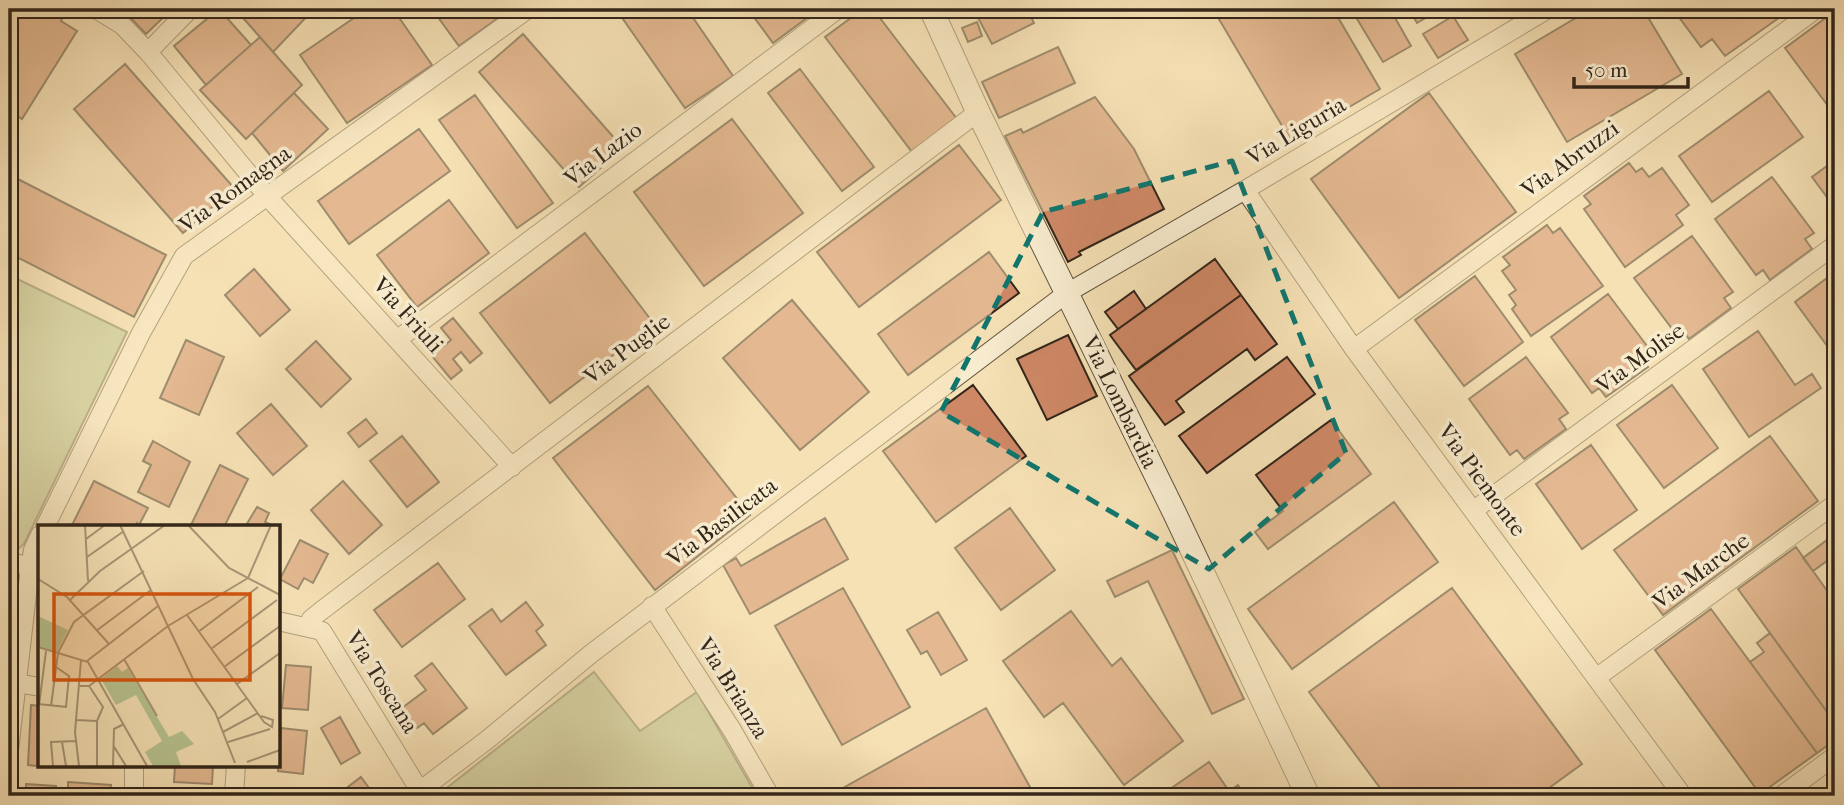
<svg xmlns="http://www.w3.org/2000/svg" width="1844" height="805" viewBox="0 0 1844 805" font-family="'IM FELL French Canon',serif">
<rect width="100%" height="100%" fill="#f5e1b5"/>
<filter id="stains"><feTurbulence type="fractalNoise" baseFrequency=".00286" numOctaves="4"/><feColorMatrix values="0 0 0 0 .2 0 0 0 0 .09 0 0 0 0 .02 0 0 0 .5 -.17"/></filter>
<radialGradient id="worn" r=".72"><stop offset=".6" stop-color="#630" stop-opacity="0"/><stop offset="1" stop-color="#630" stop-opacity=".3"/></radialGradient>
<path fill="#b7c491" stroke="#747556" stroke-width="2" d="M9,275L127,332L24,544L17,550L9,548Z
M594,672L640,731L697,692L757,796H441L439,794Z"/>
<path fill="#cf8866" stroke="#32261a" stroke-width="2" d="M9,9H67L61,21L77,31L22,119L9,110Z
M122,9H172L146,34Z
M219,9L251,45L206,85L174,46Z
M239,9H314L273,52L237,11Z
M367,9H393L432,65L347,123L300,55Z
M432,9H511L459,46Z
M616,9H687L733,76L685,108Z
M748,9H819L773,43Z
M863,9H873L957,119L912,152L825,37Z
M987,9H1027L1034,23L992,44L976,14Z
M1213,9H1333L1380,89L1291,141Z
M1351,9H1390L1411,46L1383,62Z
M1409,9H1441L1417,23Z
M1591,9H1643L1682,74L1567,142L1515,54Z
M1673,9H1778L1783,15L1725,56L1712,39L1701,47Z
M1835,11V113L1834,114L1785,48Z
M1453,16L1468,40L1438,58L1423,34Z
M977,22L982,36L968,42L962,28Z
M523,34L623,148L579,187L479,72Z
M260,37L302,85L246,139L200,90Z
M1058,47L1075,83L999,118L982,82Z
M125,64L234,188L183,233L74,109Z
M800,69L874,167L842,191L768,93Z
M1769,91L1803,137L1712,202L1679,156Z
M294,93L328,129L283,171L252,133Z
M1429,93L1516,212L1399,298L1311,179Z
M475,95L553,203L517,228L439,120Z
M1095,97L1134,149L1164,209L1079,252L1081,255L1068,262L1005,136L1021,129L1023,133Z
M732,119L803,213L704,286L634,192Z
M419,129L450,171L349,244L318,201Z
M959,145L1001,200L859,307L817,252Z
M1835,160V208L1812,177Z
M1629,163L1636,172L1642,168L1649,177L1662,168L1689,205L1676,215L1683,225L1625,267L1584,209L1591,204L1584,196Z
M10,175L166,255L134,317L9,253Z
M1772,177L1814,233L1805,239L1812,249L1770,280L1763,270L1756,275L1715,219Z
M449,200L489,253L417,307L377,255Z
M1547,225L1553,233L1560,228L1603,286L1531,336L1512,309L1516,305L1509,295L1516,290L1502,271L1510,265L1503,257Z
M585,233L654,324L550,403L480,313Z
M1692,236L1733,292L1724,298L1731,308L1689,339L1682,329L1676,334L1634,278Z
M989,252L1019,293L908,375L878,334Z
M1215,259L1241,295L1136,370L1110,335Z
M254,269L290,310L260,336L225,295Z
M1835,272V352L1833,354L1795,302Z
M1475,276L1523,342L1464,386L1415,320Z
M1134,291L1146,309L1118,329L1105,312Z
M1608,294L1650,350L1641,357L1648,367L1606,397L1599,388L1592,393L1551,337Z
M1241,295L1277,344L1255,360L1247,349L1176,401L1184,412L1165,425L1129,376Z
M792,300L869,392L800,450L723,358Z
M453,318L482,353L470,363L461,352L453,359L462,370L451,379L422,344L434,334L444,346L451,340L441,328Z
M1758,331L1795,385L1812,374L1821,388L1749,437L1703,369Z
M1068,335L1097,396L1047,420L1017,359Z
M186,340L224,357L199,415L160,398Z
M316,341L351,379L321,407L286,369Z
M1287,357L1315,394L1207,473L1179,436Z
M1526,357L1568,413L1559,419L1566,429L1524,459L1517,450L1510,455L1469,399Z
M973,385L1026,456L936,522L883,451Z
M1672,385L1718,448L1664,488L1617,425Z
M648,386L750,515L655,590L553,458Z
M271,404L307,446L273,475L237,433Z
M366,419L377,433L359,447L348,433Z
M1331,420L1371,474L1268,549L1255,532L1283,511L1256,475Z
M402,436L439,482L407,507L370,461Z
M1770,436L1818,501L1663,615L1614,550Z
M153,441L190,462L169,507L138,492L151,465L143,461Z
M1591,445L1637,510L1582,549L1536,484Z
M220,465L248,479L224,527H190Z
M94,481L148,508L139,525L137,523L135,527H71Z
M343,481L382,525L349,554L311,510Z
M1394,502L1438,562L1292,669L1248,609Z
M257,507L269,513L265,522L276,527H245Z
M1010,508L1055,570L1001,610L955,548Z
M825,518L848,559L750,614L723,565L736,558L741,566Z
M1835,534V555L1813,571L1803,558Z
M300,540L328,554L313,583L304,578L298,589L280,579Z
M1796,547L1835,602V723L1738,589Z
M1172,550L1244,699L1212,714L1148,581L1115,597L1107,581Z
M438,563L465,599L402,647L374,610Z
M843,588L910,707L842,745L775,626Z
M1452,588L1582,764L1538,796H1386L1309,692Z
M526,602L543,625L536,631L546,645L506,675L469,626L492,609L501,622Z
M1711,609L1817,753L1760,794L1655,650Z
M1071,611L1112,666L1121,658L1183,741L1124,785L1063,703L1044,717L1003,661Z
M938,612L967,660L941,675L927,651L921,654L907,630Z
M1770,633L1835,723V740L1817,753L1750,662L1764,652L1757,643Z
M432,663L467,708L433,734L424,723L417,728L402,708L426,690L415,676Z
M286,665L311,667L308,710L282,708Z
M31,705L40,706V765H47V767L28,765Z
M986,708L1035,796H836L834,793Z
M340,717L360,753L341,764L321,728Z
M281,728L307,731L303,774L278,771Z
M1209,762L1229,791L1238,785L1246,796H1160Z
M175,765H213L212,784L174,782Z
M361,777L374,795L372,796H336Z
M68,782L111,785L110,795L68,792Z
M26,784L56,786L55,796H26Z"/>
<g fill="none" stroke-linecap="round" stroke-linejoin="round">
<g stroke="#635541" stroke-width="20">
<path id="minor" d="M96,9L122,25L148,52L267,196L512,467
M148,52L190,9
M1245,190L1354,349L1683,796
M398,339L838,9
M1354,349L1816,9
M1474,510L1835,245
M45,527L141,333L184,256L528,9
M9,561L39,570
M652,606L732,730L770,796
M278,621L322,631L423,796
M308,627L311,619L321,611L978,112
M1596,678L1835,504
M17,683L40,687
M9,750L30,568L33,550L40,535
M134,796V765
M234,796L236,765
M413,796L487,740L592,653L1067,293L1245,190L1548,9
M1781,796L1835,756"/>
</g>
<g stroke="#635541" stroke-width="25">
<path id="tertiary" d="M931,9L978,112L1175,514L1308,796"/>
</g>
<use href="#minor" stroke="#f8eccf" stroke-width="18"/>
<use href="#tertiary" stroke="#f8eccf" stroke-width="23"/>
</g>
<path d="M0 0H1844V805H0ZM1232,161L1346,453L1209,569L941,412L1043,212Z" fill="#f5e1b5" fill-opacity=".55" fill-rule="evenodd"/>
<path fill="none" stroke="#0f766e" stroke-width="5" stroke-dasharray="14 9" stroke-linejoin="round" d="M1232,161L1346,453L1209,569L941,412L1043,212Z"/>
<g text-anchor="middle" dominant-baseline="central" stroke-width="7" stroke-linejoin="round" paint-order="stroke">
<g font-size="23" fill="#32261a" stroke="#f8eccf">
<text transform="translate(1296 131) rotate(-31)">Via Liguria</text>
<text transform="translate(603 154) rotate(-37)">Via Lazio</text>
<text transform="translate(1570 159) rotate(-36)">Via Abruzzi</text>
<text transform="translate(235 189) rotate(-36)">Via Romagna</text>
<text transform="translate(408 315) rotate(48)">Via Friuli</text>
<text transform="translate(627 349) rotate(-37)">Via Puglie</text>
<text transform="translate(1640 358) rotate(-36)">Via Molise</text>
<text transform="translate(1120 402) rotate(64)">Via Lombardia</text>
<text transform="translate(1482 480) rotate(54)">Via Piemonte</text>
<text transform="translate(722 522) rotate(-37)">Via Basilicata</text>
<text transform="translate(1701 571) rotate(-36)">Via Marche</text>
<text transform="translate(382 682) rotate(58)">Via Toscana</text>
<text transform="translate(733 688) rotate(58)">Via Brianza</text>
</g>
</g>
<g transform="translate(38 525)">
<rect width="242" height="242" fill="#f5e1b5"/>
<path d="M0,91L30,105L19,127L0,121ZM79,141L84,147L90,143L131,212L144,206L156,219L138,227L143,241H115L107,227L104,229L124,216L98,170L78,180L63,154Z" fill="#b7c491"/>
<path fill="none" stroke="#a79677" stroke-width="2" d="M47,0L50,56M82,0L155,154L177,187L197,238M150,0L191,43L242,70M48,14L67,0M49,32L86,6M210,53L233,0M0,54L29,72L71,119M32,75L62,46L127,0M149,90L226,197L234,202L235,195L223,191M58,106L113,65M160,107L220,62M0,122L50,137L109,241M173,124L239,75M86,134L119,191M49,136L120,81M18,142L31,151L28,182M186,142L242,101M199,159L242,128M40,161H51L130,101L210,53M51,161L65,182L59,196V241M0,179L29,182M1,180L8,126M13,181L20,128L36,97L106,46M180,194L209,173M38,195L59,196M185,207L220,188M24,217L28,241M190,217L232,204M75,220L88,241M209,237L242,225M15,241L13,217L38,216M41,241L37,207L43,135M75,241L76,204L86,199"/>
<path fill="#d6540d" fill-opacity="0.15" stroke="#d6540d" stroke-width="3.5" d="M16,69H212V155H16Z"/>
<rect width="242" height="242" fill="none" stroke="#32261a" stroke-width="3.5"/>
</g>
<rect width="1844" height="805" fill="none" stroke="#f5e1b5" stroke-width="35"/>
<rect x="10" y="10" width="1823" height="784" fill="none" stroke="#32261a" stroke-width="3.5"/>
<rect x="18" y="18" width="1809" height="770" fill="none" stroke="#32261a" stroke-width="2"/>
<path d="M1574 77v10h114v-10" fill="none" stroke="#32261a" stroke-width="3.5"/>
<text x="1585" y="77" font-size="21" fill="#32261a" stroke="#f8eccf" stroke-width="5" paint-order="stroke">50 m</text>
<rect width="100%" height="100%" filter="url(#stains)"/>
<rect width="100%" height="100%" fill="url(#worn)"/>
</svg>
